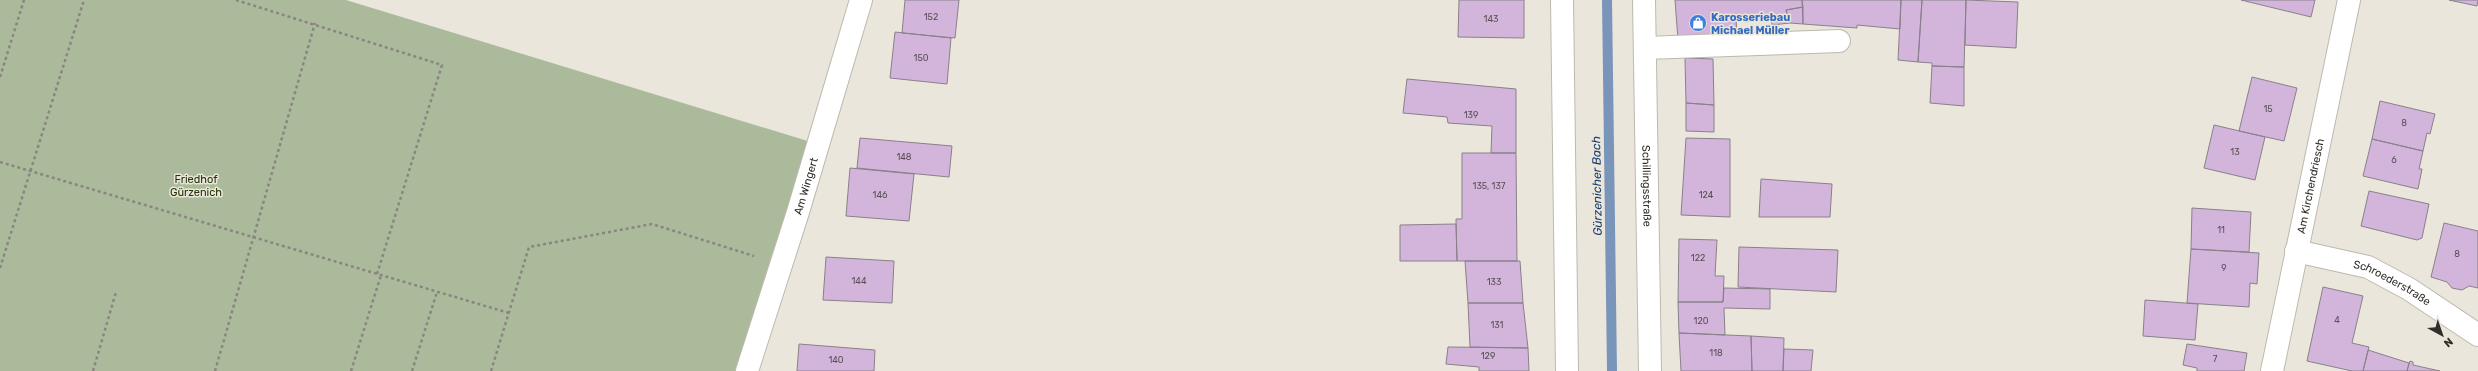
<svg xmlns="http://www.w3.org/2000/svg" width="2478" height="371" viewBox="0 0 2478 371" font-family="Rubik,sans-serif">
<rect width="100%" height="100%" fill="#ebe6dc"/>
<path fill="#acba9c" d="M0,0H346L811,142L735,371H0Z"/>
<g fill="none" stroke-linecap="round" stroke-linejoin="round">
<path stroke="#7995ba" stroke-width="10" d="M1607,0L1612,371"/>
</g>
<path fill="#d3b5dc" stroke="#88818a" d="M905,0H959L955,38L902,33Z
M1459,0H1524V38L1458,37Z
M1675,0H1802L1803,7L1786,10L1790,23L1772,25L1771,18L1745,22L1744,17L1736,18L1737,37L1678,40Z
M1802,0H1901L1900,29L1857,25V28L1803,24Z
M1901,0H1922L1918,62L1898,60Z
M1922,0H1966L1964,67L1932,66V63L1918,62Z
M1966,0L2018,2L2016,48L1965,45Z
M2241,0H2315L2311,17Z
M2449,0H2478V1L2477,6Z
M1803,7V24L1790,23L1786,10Z
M895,32L951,38L947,84L890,78Z
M1685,58L1713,59L1714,105L1686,103Z
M1932,66L1964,67V106L1930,103Z
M2252,77L2297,88L2284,141L2239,131Z
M1407,79L1516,89V153H1491L1492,126L1448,123L1447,117L1403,113Z
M2380,101L2435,114L2430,134L2427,133L2423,151L2372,139Z
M1686,103L1714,105V132L1686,131Z
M2214,125L2265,137L2255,180L2204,168Z
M860,138L952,146L949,177L857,168Z
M1686,138L1730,139V217L1681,215Z
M2372,139L2423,151L2419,169H2422L2418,189L2363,176Z
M1462,153H1516L1517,261H1457L1456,219H1462Z
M850,168L914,174L909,221L846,216Z
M1761,179L1832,184L1830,217H1759Z
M2369,191L2429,204L2422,238L2417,240L2361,226Z
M2192,208L2251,212L2249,252L2191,249Z
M2444,223L2478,231V288L2469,286L2462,290L2452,288L2447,282L2431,277Z
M1456,224L1457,261H1400V225Z
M1679,239L1717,240L1715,276H1724L1723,302H1678Z
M1739,247L1838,250L1836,292L1738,287Z
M2191,249L2259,253L2257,284L2250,283L2249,307L2187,303Z
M826,257L894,261L892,303L823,300Z
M1465,261H1520L1523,303H1468Z
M2323,287L2363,296L2352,343L2369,347L2363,371H2352L2307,361Z
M1724,288L1770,289V309L1724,308L1725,335L1679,333L1678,302H1723Z
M2145,300L2198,304L2195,340L2143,336Z
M1468,303H1523L1528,348L1470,347Z
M1679,333L1751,336L1752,371H1681Z
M1751,336L1784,338L1783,371H1752Z
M799,344L875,350L874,371H797Z
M2187,344L2247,353L2244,371H2197V368L2183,365Z
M1448,347L1528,348L1529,371H1479V367L1446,364Z
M1784,349L1813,350L1811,371H1783Z
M2368,350L2409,363L2407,371H2363Z
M2410,361L2413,362V365L2440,371H2407Z"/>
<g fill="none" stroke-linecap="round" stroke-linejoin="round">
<g stroke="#beb9af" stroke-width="24">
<g id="minor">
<path id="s1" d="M1644,0L1650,371"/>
<path d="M1645,48L1839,41"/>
<path id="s2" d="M2296,251L2368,267L2409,289L2478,335"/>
<path id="s3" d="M747,371L798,212L861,0"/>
<path id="s4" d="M2272,371L2349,0"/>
</g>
</g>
<g stroke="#beb9af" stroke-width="24">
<path id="major" d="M1562,0L1567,371"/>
</g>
<path stroke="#89857f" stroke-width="2.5" stroke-dasharray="3 3" stroke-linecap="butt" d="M236,0L442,65L377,274
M0,77L24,0
M0,162L509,313
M0,268L84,0
M93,371L116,292
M215,371L315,23
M351,371L381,275
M412,371L437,292
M491,371L529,247L652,224L754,256"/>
<use href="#minor" stroke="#fff" stroke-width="22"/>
<use href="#major" stroke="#fff" stroke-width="22"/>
</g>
<defs>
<g id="shop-disc" transform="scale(0.9)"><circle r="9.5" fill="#3f7fe0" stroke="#ebe6dc"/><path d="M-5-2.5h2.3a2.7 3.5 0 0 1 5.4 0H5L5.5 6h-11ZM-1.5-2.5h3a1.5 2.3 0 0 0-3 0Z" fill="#fff"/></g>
</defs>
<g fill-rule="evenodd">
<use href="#shop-disc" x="1698" y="23"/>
</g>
<g text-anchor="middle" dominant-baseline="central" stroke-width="3" stroke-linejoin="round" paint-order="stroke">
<g font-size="9" fill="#594f56">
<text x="931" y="17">152</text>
<text x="1491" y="19">143</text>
<text x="921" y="58">150</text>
<text x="2268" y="109">15</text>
<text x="1471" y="115">139</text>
<text x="2404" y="123">8</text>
<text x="2235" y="152">13</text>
<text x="904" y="157">148</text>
<text x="2394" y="160">6</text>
<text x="1489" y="186">135, 137</text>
<text x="880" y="195">146</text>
<text x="1706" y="195">124</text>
<text x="2221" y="230">11</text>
<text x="2457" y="254">8</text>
<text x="1698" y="258">122</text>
<text x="2224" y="268">9</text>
<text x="859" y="281">144</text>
<text x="1494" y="282">133</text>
<text x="2337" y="320">4</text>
<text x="1701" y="321">120</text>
<text x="1497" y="325">131</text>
<text x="1716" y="353">118</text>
<text x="1488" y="356">129</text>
<text x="2215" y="359">7</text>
<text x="836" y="360">140</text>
</g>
<g font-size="11" font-weight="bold" fill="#366cbe" stroke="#ebe6dc" text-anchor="start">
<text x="1711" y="17">Karosseriebau<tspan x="1711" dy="13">Michael Müller</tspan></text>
</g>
<g font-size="11" fill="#223402" stroke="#ebe6dc">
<text x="196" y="179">Friedhof<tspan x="196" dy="13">Gürzenich</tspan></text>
</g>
<g font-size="11" fill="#302d2a" stroke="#ebe6dc">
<text stroke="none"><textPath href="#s4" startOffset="189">Am Kirchendriesch</textPath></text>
<text stroke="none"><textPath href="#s3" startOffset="194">Am Wingert</textPath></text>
<text stroke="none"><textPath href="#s1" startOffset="186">Schillingsstraße</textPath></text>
<text stroke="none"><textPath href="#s2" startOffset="102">Schroederstraße</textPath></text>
</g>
<g font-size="12" font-style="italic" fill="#183d6d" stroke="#ebe6dc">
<text transform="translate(1597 186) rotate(-91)">Gürzenicher Bach</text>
</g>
</g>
<g transform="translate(2442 335) rotate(140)" stroke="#ebe6dc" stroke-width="3" paint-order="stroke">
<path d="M0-3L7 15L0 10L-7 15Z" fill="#302d2a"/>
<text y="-6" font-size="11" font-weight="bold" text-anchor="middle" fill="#302d2a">N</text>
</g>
</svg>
